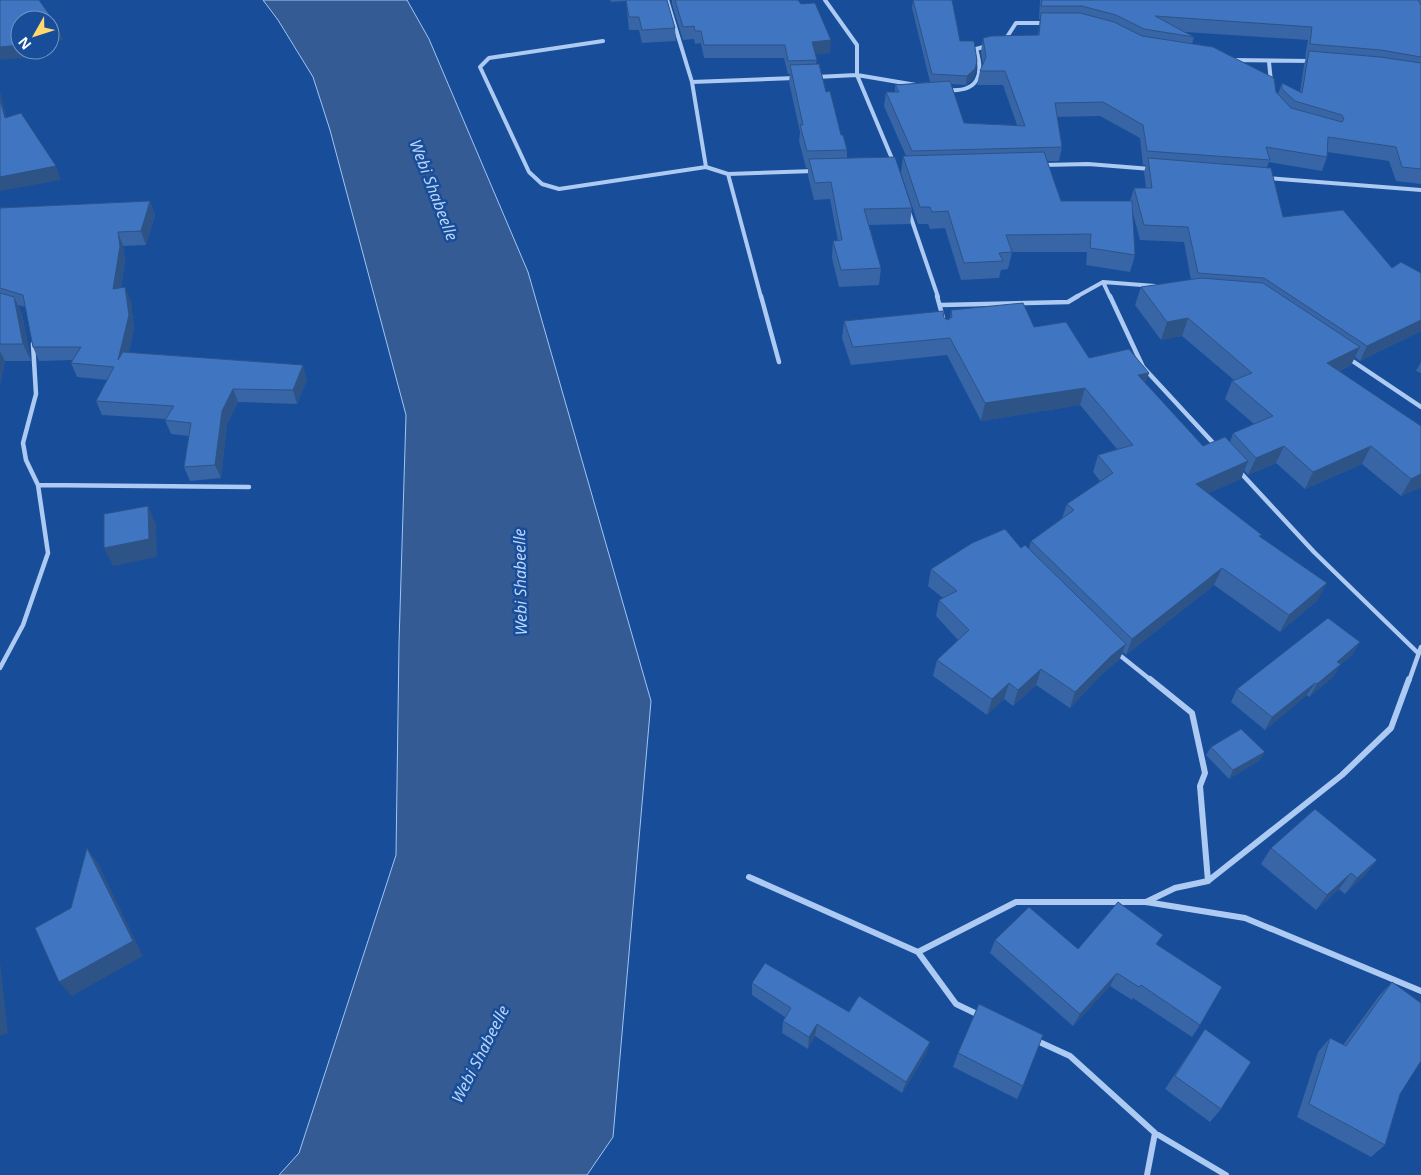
<svg xmlns="http://www.w3.org/2000/svg" width="1421" height="1175" viewBox="0 0 1421 1175" font-family="'Noto Sans',sans-serif">
<rect width="100%" height="100%" fill="#184d9a"/>
<path fill="#355b94" stroke="#a0c5f4" d="M263,0H407L429,39L528,272L651,701L613,1137L587,1175H279L299,1153L396,855L399,643L406,415L330,130L313,77L278,20Z"/>
<g fill="none" stroke-linecap="round" stroke-linejoin="round">
<path stroke="#adcaf2" stroke-width="4" d="M667,0L692,82L706,167
M825,0L857,45V75L916,85
M1005,40L1016,23H1045
M603,41L489,58L480,67L529,172L542,184L559,189L706,167L728,174L814,171
M1232,60L1311,61
M1269,62L1271,82
M816,77L857,75L893,161
M692,82L795,78
M949,90C979,92 984,74 976,49L987,46
M1043,165L1088,164L1151,169
M728,174L761,297
M1267,178L1421,190
M909,212L938,297
M1103,282L1110,297
M1076,297L1103,282L1155,286"/>
<path stroke="#adcaf2" stroke-width="4.5" d="M761,296L779,362
M937,296L943,318
M1110,296L1143,367L1216,446
M941,305L1068,302L1078,296
M1348,358L1421,407
M1239,471L1314,552L1418,653
M38,485L249,487
M1117,653L1152,681
M0,668L23,625L48,553L38,485L26,460L23,443L36,394L33,344
M1409,681L1421,647"/>
<path stroke="#adcaf2" stroke-width="6" d="M1150,679L1192,713L1205,773L1200,786L1208,881
M749,877L918,952L956,1004L979,1015
M1146,902L1175,888L1208,881L1342,775L1391,728L1409,679
M918,952L1016,902H1146L1245,918L1421,991
M1035,1040L1070,1056L1155,1133L1226,1175
M1147,1175L1155,1133"/>
</g>
<path fill="#3765a6" fill-rule="evenodd" d="M610,0H667L675,28L676,41L642,43L639,30H629L626,1L611,2Z
M672,0H675L830,53L815,54L817,60L816,64L841,135L847,150V158L912,208L910,224L869,225L881,268L879,285L839,287L832,258L833,241H838L830,199L814,200L808,176V168H806L799,141L800,132L789,82L790,74H788L784,58H704L701,43L695,44L694,39L683,40L672,4Z
M913,0L960,41L977,61L976,70L973,78L966,85L951,84L964,123L1017,125L1003,85H977L980,71L983,64L981,52L983,38L1038,35L1040,19H1039L1040,0H1421V184L1396,181L1389,161L1327,152V157L1322,171L1269,162L1267,167L1283,217L1392,268L1421,273V331L1360,361L1355,357L1351,365L1339,371L1421,487L1401,496L1362,464L1305,489L1276,463L1248,475L1244,470L1241,479L1208,493L1261,538L1318,600L1280,632L1214,585L1126,655L1123,652L1119,660L1104,672L1070,708L1036,685L1013,706L1004,699L987,715L933,676L937,660L958,640L936,616L939,600L943,598L928,586L931,569L1021,548H1029L1031,541L1062,518L1067,504L1100,481L1093,472L1098,455L1117,449L1080,405L981,421L947,355L851,365L842,338L844,321L944,318L948,320L950,318L951,310L1034,327L1089,358L1149,373L1145,383L1203,446L1230,442L1233,433L1254,424L1225,399L1232,381L1234,380L1182,336L1161,340L1135,305L1141,287L1191,280L1184,242L1140,240L1132,210L1135,255L1130,272L1086,265L1087,252H1012L1008,269L1001,270L999,278L961,280L945,228L930,229L928,224H918L901,173L903,156H906L884,106L886,92H895V85L930,82L912,8ZM1185,32L1308,40L1305,57H1306L1304,65L1300,92L1282,83L1278,94L1192,44L1194,37ZM1100,116L1140,138L1143,165H1146L1144,172L1146,188H1134L1130,201H1061L1047,161H1059L1062,147L1057,117Z
M150,201L155,215L146,245L123,246L125,260L121,288L131,301L134,329L129,352L307,379L297,404L238,402L227,424L221,478L190,481L184,467L189,436L171,434L165,420L166,419L102,415L96,401L108,380L77,377L71,363L72,360L39,361L33,347L25,307L18,305L22,314L31,361H5L0,385V208Z
M1421,362V373L1416,371Z
M1360,642L1352,655L1340,665L1333,677L1309,697L1307,695L1265,730L1231,702L1237,689Z
M1211,747L1260,760L1229,779L1206,755Z
M1271,848L1377,860L1365,875L1345,894L1339,889L1316,910L1261,864Z
M995,940L1078,949L1157,945L1200,1025L1192,1037L1133,998L1132,1000L1110,986L1073,1026L990,953Z
M1392,982L1400,1094L1385,1145L1371,1157L1297,1117L1318,1052L1330,1038L1343,1045L1379,996Z
M752,983L849,1012L930,1042L926,1054L902,1093L815,1036L808,1049L782,1033L783,1021L785,1017L752,995Z
M1205,1029L1221,1109L1210,1122L1165,1089Z
M958,1053L1023,1086L1017,1099L953,1067Z"/>
<path fill="#2d5387" d="M58,27L63,40L50,42V28Z
M831,40L830,53L811,55L812,42Z
M20,45V50H38L37,57L0,60V47Z
M977,61L976,70L973,78L966,85L967,76Z
M0,91L10,132L5,118L0,100Z
M56,166L61,180L0,191V177Z
M150,201L155,215L146,245L141,231Z
M118,232L123,246L125,260L119,303L113,289Z
M125,287L131,301L134,329L124,374L118,360Z
M14,297L22,314L31,361L23,344Z
M1188,318L1182,336L1161,340L1167,322Z
M1421,320V331L1360,361L1367,346Z
M1360,347L1351,365L1319,380L1327,363Z
M0,351L5,361L0,385Z
M303,365L307,379L297,404L293,390Z
M1149,373L1143,390L1138,375Z
M1085,388L1080,405L981,421L985,403Z
M233,389L238,402L227,424L221,478L215,465L222,411Z
M1284,446L1276,463L1248,475L1256,458Z
M1371,446L1362,464L1305,489L1313,472Z
M1248,461L1241,479L1190,501L1196,484Z
M1421,474V487L1401,496L1411,479Z
M148,506L156,524L157,557L113,566L104,548Z
M1222,568L1214,585L1126,655L1132,639Z
M1327,583L1318,600L1280,632L1289,615Z
M1360,642L1352,655L1340,665L1333,677L1309,697L1317,684L1337,662Z
M1126,644L1119,660L1104,672L1070,708L1075,692L1111,656Z
M1041,669L1036,685L1013,706L1018,690Z
M1009,683L1004,699L987,715L992,699Z
M1315,683L1307,695L1265,730L1272,717Z
M1265,752L1260,760L1229,779L1233,770Z
M87,848L98,863L143,956L72,996L59,982Z
M1377,860L1365,875L1345,894L1357,878Z
M1351,873L1339,889L1316,910L1327,895Z
M0,961L8,1033L0,1036Z
M1117,973L1110,986L1073,1026L1080,1014Z
M817,1024L815,1036L808,1049L809,1037Z
M930,1042L926,1054L902,1093L906,1082Z"/>
<path fill="#4076c1" stroke="#2d5387" d="M0,0H39L58,27L50,28V20H20V45L0,47Z
M626,0H667L675,28L642,30L639,17H629Z
M675,0H798L801,4L815,3L831,40L812,42L817,60L788,61L785,45H704L701,31H695L694,26L683,27Z
M913,0H952L960,41H974L977,61L975,69L967,76L932,74Z
M1042,0H1418L1421,5V57L1381,50L1310,44L1312,27L1155,16L1194,37L1144,29L1116,15L1082,6H1041Z
M1041,13H1080L1114,22L1142,36L1213,47L1274,78L1276,92L1291,108L1342,122L1344,119L1342,115L1295,101L1282,89V83L1302,93L1309,51L1380,57L1421,63V169L1402,167L1396,147L1328,137L1327,157L1266,147L1270,160L1147,151L1143,125L1103,102L1055,103L1062,147L912,151L886,92H899L895,85L950,81L964,123L1025,126L1005,71H980L986,57L983,38L991,36L1039,35Z
M819,64L826,92L830,91L841,135H843L847,150L807,151L800,125H803L790,65Z
M0,100L5,118L21,113L56,166L0,177Z
M1044,152L1061,201H1132L1135,255L1090,248L1091,234L1006,235L1012,252L999,253L1003,261L964,263L948,211L932,212L930,207H920L903,156Z
M895,157L912,208L864,209L881,268L841,270L833,241L842,240L831,182L815,183L809,159Z
M1148,158L1271,168L1283,217L1343,210L1392,268L1401,262L1421,273V320L1367,346L1264,278L1198,273L1188,227L1144,225L1134,188H1152Z
M150,201L141,231L118,232L120,246L113,289L125,287L129,315L118,360L123,352L303,365L293,390L233,389L222,411L215,465L184,467L191,423L165,420L174,406L96,401L114,367L71,363L81,347H33L23,295L0,288V208Z
M1201,278L1263,283L1360,347L1327,363L1421,426V474L1411,479L1371,446L1313,472L1284,446L1256,458L1233,433L1273,416L1232,381L1252,373L1188,318L1167,322L1141,287Z
M0,293L14,297L23,344H0Z
M1023,303L1034,327L1066,322L1089,358L1129,349L1149,373L1138,375L1203,446L1225,437L1248,461L1196,484L1262,535L1259,536L1327,583L1289,615L1222,568L1132,639L1031,541L1074,510L1067,504L1113,473L1098,455L1133,445L1085,388L985,403L950,338L853,347L844,321L943,311L944,318L948,320L952,317L951,310Z
M148,506L149,539L104,548V514Z
M1005,529L1021,548L1025,545L1126,644L1111,656L1075,692L1041,669L1018,690L1009,683L992,699L937,660L969,630L939,600L957,591L931,569L972,543Z
M1328,618L1360,642L1337,662L1341,664L1317,684L1315,683L1272,717L1237,689Z
M1241,729L1265,752L1233,770L1211,747Z
M1315,809L1377,860L1357,878L1351,873L1327,895L1271,848Z
M87,848L133,941L59,982L35,928L71,908Z
M1118,902L1163,935L1156,944L1222,987L1200,1025L1141,985L1139,987L1117,973L1080,1014L995,940L1029,907L1078,949Z
M765,963L849,1012L859,996L930,1042L906,1082L817,1024L809,1037L783,1021L791,1008L752,983Z
M1392,982L1421,1003V1061L1400,1094L1385,1145L1309,1104L1330,1038L1346,1046Z
M979,1004L1043,1035L1023,1086L958,1053Z
M1205,1029L1251,1062L1221,1109L1175,1076Z"/>
<g text-anchor="middle" dominant-baseline="central" stroke-width="5" stroke-linejoin="round" paint-order="stroke">
<g font-size="16" font-style="italic" fill="#bad5f8" stroke="#184d9a">
<text transform="translate(434 190) rotate(69)">Webi Shabeelle</text>
<text transform="translate(520 582) rotate(-91)">Webi Shabeelle</text>
<text transform="translate(480 1054) rotate(-63)">Webi Shabeelle</text>
</g>
</g>
<g transform="translate(35 35) rotate(231)"><circle r="24" fill="#184d9a" stroke="#7494c2"/>
<path d="M0-4L9 19L0 12L-9 19Z" fill="#ffd96e"/>
<text y="-8" font-size="14" font-weight="bold" text-anchor="middle" fill="#ffffff">N</text>
</g>
</svg>
